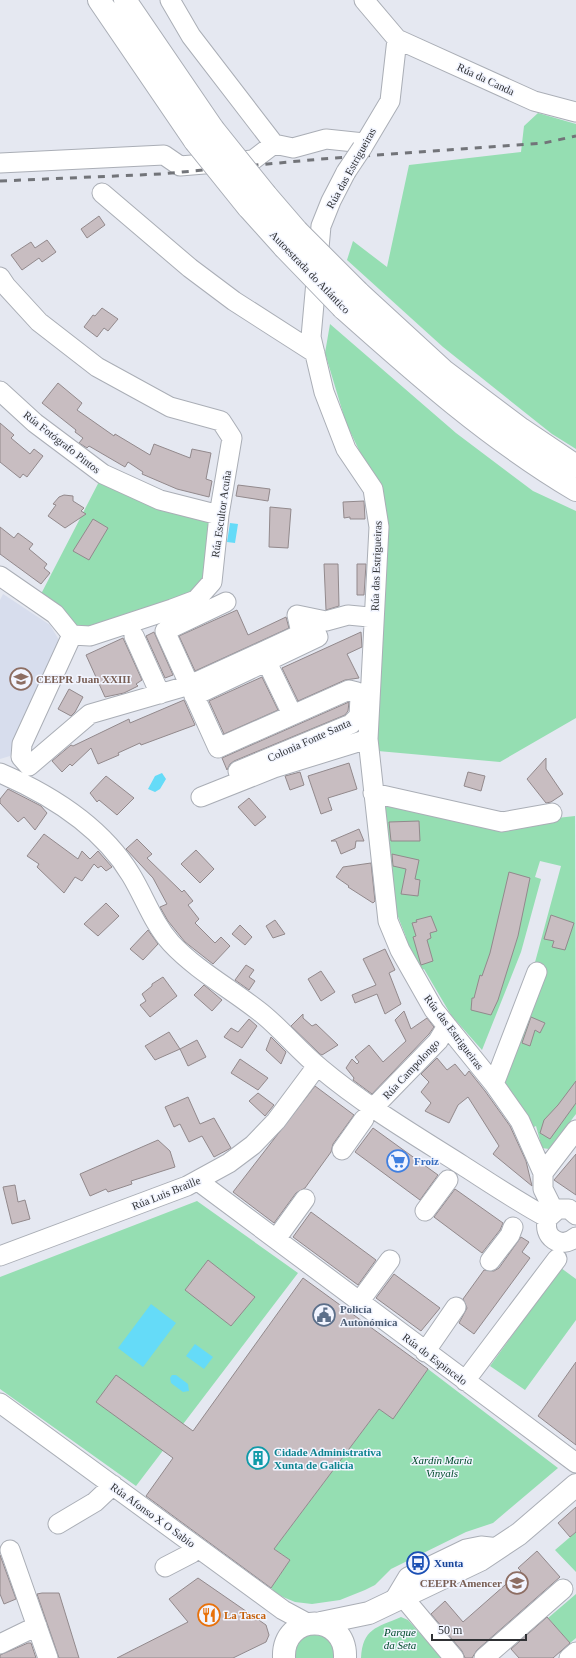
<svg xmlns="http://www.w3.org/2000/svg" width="576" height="1658" viewBox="0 0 576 1658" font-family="'Times New Roman',serif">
<rect width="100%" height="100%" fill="#e5e8f1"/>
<path fill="#d7dded" d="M3,594L50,625L59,640L10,756L0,759V600Z"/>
<path fill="#95deb2" d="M538,113L576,124V449L552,434L443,347L347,260L353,241L387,267L409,165L521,152L524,126Z
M330,324L456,433L533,491L576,511V718L500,762L378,751L377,728L380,494L346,423L325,353Z
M103,474L219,515L212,582L196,600L90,636L40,596Z
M381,801L494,825L575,816L576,1114L549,1149L542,1148L536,1126L530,1129L499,1081L534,966L561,866L540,861L535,877L541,879L521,952L482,1050L451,1015L424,969L413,975L396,941L406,937L393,904Z
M197,1201L298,1273L136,1486L0,1389V1277Z
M561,1268L576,1279V1320L525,1390L490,1366Z
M428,1369L558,1468L493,1523L466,1532L391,1569L375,1585L365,1590L340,1600L312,1604L295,1602L283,1597L276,1593L271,1588L290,1560L274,1549L379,1409L393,1418Z
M576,1532V1572L555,1550Z
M576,1594V1638L570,1643L548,1618Z
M401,1617L408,1620L442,1658H361C363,1628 376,1628 401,1617Z
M305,1633L332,1638L338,1658H292V1650Z"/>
<path fill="#65dbf8" d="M230,523L238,524L235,543L227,542Z
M162,773L166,779L160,789L155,792L148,789L155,776Z
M151,1304L176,1323L143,1367L118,1348Z
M195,1344L213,1357L204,1369L186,1356Z
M172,1375H176L188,1384L189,1391L183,1392L171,1383L170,1378Z"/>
<path fill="#c8bdc1" stroke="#92898c" d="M99,216L105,225L87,238L81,229Z
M47,240L56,252L42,262L39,258L22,270L11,255L31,242L35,248Z
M102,308L118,319L108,331L104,328L97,337L84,327L93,315L95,316Z
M58,383L82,403L77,410L114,436L115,434L150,455L154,444L190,458L192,449L211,453L206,479L212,481L209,497L177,489L142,474L143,472L128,462L125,467L89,446L87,448L79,443L83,438L75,432L76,430L42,403Z
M0,423L14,435L11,438L30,454L34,449L43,456L27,477L23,474L20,478L0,462Z
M238,485L270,489L268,501L236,496Z
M64,495L73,496V501L84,508L81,511L86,514L65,528L48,516L56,505L53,504L59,497Z
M364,501L365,519H350V517L344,518L343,502Z
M270,507L291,509L288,548L269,547Z
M93,519L108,528L89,560L73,551Z
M0,527L14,538L18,533L33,544L29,549L47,564L44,568L50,573L41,584L0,554Z
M324,564H338L339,606L326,610Z
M357,564H366L364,595H357Z
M237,610L248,635L286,617L289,628L195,671L179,636Z
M154,632L173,675L165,678L146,636Z
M361,632L362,647L347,654L359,678L345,680L298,701L282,668Z
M123,638L142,680L136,684L138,686L124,693L105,697L86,655Z
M262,677L278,710L224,734L209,701Z
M69,689L83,697L75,712L71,716L58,709Z
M184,700L195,725L141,745L140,743L118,753L119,755L98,764L91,748L72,766L70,764L62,772L52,761L71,745L73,746L129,719L130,723Z
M349,702L348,711L345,715L234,761L230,764L227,770L222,758Z
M546,758V769L563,794L551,802L546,803L527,779Z
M349,763L357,789L328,798L332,810L321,814L308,776Z
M300,772L304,785L290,790L285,776Z
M468,772L485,776L481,791L464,786Z
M106,776L134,798L117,815L99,800L97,802L90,793Z
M8,789L41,806L47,813L35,830L24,817L18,822L0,803V799Z
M249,798L266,817L255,826L238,807Z
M419,821L420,841H391L389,822Z
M359,829L364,841H356L355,848L341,854L336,841H331Z
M44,834L78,859L82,851L90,859L98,851L112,867L106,871L101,866L98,868L94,864L82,881L75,877L64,893L37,867L39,864L27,856Z
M137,839L152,854L147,858L182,892L184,890L193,901L188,905L199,919L195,923L215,943L221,937L230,946L213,964L185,942L168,921L160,907L167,904L153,878L126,849Z
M196,850L214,869L200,883L181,864Z
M392,854L419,860L415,879L420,880L418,896L401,894L406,869L393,866Z
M371,863L375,901L373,903L348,887L349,886L336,877L343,867Z
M509,872L530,878L518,936L498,1000L491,1015L471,1010L472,998H474L480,975L482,976L490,953Z
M106,903L119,916L98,936L84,924Z
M551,915L574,923L565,950L552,947L554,941L544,939Z
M431,916L437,931L430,933L431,938L427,940L433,961L421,965L413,937L416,936L412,923L417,922L416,920Z
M275,920L285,934L273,938L266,926Z
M240,925L252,937L245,945L232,934Z
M148,930L158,944L143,960L130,949Z
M385,949L395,970L389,973L401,1004L385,1014L377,994L355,1003L352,995L376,985L363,959Z
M246,965L254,970L249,977L255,981L249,990L235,980Z
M321,971L335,992L321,1001L308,979Z
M163,977L177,996L150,1017L140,1005L146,1001L142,994L152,986V984Z
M204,985L222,1000L212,1011L194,995Z
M404,1011L411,1029L427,1018L434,1027L429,1034L372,1094L353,1080L354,1078L346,1068L352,1059L357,1064L359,1062L355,1057L369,1045L383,1062L406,1041L395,1020Z
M303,1014V1018L312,1026L316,1024L338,1045L322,1055L320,1054L291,1026Z
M531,1017L545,1023L540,1033L535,1030L530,1046L522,1043Z
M249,1019L257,1026L242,1048L224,1037L231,1028L238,1032Z
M169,1032L180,1049L155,1060L145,1046Z
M271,1037L286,1052L281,1064L266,1050Z
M197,1040L206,1057L188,1066L180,1049Z
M437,1058L447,1070L455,1064L465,1076L469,1071L485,1091L510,1126L526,1161L532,1186L493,1154L499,1146L468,1097L458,1105L449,1123L425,1111L431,1103L421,1092L429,1082L421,1074Z
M240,1059L268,1078L258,1090L231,1073Z
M576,1081V1103L550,1139L540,1133L544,1120L558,1105Z
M315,1086L354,1115L333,1144L331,1152L305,1188L296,1193L274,1223L233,1192Z
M258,1093L274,1105L265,1116L249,1101Z
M188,1097L200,1124L214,1118L231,1148L214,1157L202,1136L189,1142L180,1124L174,1127L165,1107Z
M373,1128L438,1175L420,1200L355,1152Z
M158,1140L170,1151L175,1167L131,1181L132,1184L108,1192L106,1189L90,1196L80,1174Z
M576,1154V1195L554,1180Z
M15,1185L18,1202L25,1200L30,1219L12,1224L3,1187Z
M455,1189L503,1223L500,1230L482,1253L434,1217Z
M311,1212L376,1260L358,1285L293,1237Z
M521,1237L529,1242L522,1252L530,1258L474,1334L459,1323L467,1308L463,1299L484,1270L494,1271L499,1268Z
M208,1260L255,1297L231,1326L185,1290Z
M394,1274L440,1308L421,1331L376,1298Z
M303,1278L428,1369L393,1419L379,1409L274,1549L290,1560L271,1588L146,1496L173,1458L96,1402L116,1375L193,1431Z
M576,1362V1445L538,1416Z
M576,1507V1532L570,1537L558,1523Z
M537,1551L560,1577L477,1650L472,1658H465L462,1651L431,1614L445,1601L463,1622L521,1571L518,1568Z
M0,1555L16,1599L4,1604L0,1594Z
M198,1578L266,1625L269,1635L266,1642L233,1658H117L188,1622L169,1599Z
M42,1593H59L79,1658H59L37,1594Z
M547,1617L570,1643L553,1658H519L511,1649Z
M28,1643H31L36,1658H0V1655Z"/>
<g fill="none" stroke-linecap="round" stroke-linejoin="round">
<g stroke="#aaaeb6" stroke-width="21">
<path id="minor" d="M170,0L191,36L274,144L293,148L326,139L364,143
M364,0L397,39L534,101L576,112
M362,148L390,101L397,39
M0,163L164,155L180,166L253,160L274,144
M346,172L331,201L321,226L311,337L324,392L346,449L373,489L379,527L368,739L388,921L400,950L434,1010L494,1084L520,1121L543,1173V1189L554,1211
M102,193L190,268L234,301L315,353
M0,277L6,286L39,322L97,367L170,407L221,421L232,438L219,515L212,582L196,600L172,609L90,636L72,635L22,744L21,757L29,766L90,714L190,685L314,628L318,637L194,696
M0,391L35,423L103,474L160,500L219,515
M0,576L55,614L72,635
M226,602L165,631L218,748L349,690L357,692L360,697L359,716L351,724L238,771
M301,633L297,615L326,621L348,615L369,617L374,619
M134,636L160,694
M262,652L292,714
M0,773C51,795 102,827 131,875C145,898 153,923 171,943C198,972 235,991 265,1016C284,1032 300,1052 320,1068C364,1105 413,1134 462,1165C490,1183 518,1202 548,1218
M373,793L502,822L552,813
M201,797L274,768L368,739
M494,1084L537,972
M372,1109L438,1041L447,1026
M342,1150L364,1119
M543,1173L576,1130
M198,1181L576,1463
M425,1211L448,1180
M576,1215L569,1209H558L548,1218C541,1237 561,1250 576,1237
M276,1239L305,1199
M0,1256L187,1186L229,1163L253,1145L276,1121L317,1066
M490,1261L510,1235L513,1227
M359,1302L390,1260
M425,1352L456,1307
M465,1381L557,1259
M0,1403L283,1610L309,1624
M58,1524L95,1502L113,1485
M10,1550L48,1658
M165,1567L192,1553
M403,1597L454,1658
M393,1602L408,1577L466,1549L481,1546L499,1548
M0,1644L37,1626
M484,1658L563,1589
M569,1658L576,1652"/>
</g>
<g stroke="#aaaeb6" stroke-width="24">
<path id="highway" d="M99,0L195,141
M125,0L213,129
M266,195L297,231
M248,207L284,247
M358,292L444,371L521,429L576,466
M343,308C417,374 490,439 576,490
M321,1623L369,1613L480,1560L519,1534L576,1485
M284,1658C282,1612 347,1612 345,1658"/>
</g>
<use href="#minor" stroke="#fff" stroke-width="19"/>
<use href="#highway" stroke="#fff" stroke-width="22"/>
<path stroke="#727479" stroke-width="3" stroke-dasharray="7 7" stroke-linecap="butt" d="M0,181L161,174L321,159L544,143L576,136"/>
<g stroke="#aaaeb6" stroke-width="21" stroke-linecap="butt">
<path id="minor-bridge" d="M346,172L362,148"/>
</g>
<g stroke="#aaaeb6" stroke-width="24" stroke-linecap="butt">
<path id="highway-bridge" d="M213,129L266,195
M195,141L248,207
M297,231L358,292
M284,247L343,308"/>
</g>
<use href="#minor-bridge" stroke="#fff" stroke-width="19"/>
<use href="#highway-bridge" stroke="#fff" stroke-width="22"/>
</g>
<defs>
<g id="school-ring" transform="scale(1.15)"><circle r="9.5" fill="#f2f5ff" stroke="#8d6e63" stroke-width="1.5"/><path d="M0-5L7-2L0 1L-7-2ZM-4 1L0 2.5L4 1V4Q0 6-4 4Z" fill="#8d6e63"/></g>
<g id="supermarket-ring" transform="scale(1.15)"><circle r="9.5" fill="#f2f5ff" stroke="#3f7fe0" stroke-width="1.5"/><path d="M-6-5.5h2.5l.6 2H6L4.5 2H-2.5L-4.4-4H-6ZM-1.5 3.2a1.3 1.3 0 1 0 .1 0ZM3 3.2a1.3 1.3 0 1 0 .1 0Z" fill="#3f7fe0"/></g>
<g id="civic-ring" transform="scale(1.15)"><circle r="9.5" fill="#f2f5ff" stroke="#5c6f8a" stroke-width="1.5"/><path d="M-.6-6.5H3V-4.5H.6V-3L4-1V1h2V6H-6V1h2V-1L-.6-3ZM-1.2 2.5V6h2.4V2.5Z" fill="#5c6f8a"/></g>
<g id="building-ring" transform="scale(1.15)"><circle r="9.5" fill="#f2f5ff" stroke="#0f9aa8" stroke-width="1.5"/><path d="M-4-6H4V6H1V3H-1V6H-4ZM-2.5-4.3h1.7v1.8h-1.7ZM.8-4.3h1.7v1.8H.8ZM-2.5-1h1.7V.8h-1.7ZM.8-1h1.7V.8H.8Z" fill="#0f9aa8"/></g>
<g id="bus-ring" transform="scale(1.15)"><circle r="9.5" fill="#f2f5ff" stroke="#1a4fb4" stroke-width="1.5"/><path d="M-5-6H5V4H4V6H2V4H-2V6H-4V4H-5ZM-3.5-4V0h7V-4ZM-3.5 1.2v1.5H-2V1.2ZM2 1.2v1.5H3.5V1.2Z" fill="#1a4fb4"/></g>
<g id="restaurant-ring" transform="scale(1.15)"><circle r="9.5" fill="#f2f5ff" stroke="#e8710a" stroke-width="1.5"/><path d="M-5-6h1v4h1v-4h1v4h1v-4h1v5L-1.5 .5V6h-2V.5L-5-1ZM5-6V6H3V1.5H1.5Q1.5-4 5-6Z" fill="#e8710a"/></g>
</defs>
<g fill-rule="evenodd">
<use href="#school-ring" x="21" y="679"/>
<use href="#supermarket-ring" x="398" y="1161"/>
<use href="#civic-ring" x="324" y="1315"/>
<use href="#building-ring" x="258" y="1458"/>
<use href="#bus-ring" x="418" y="1563"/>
<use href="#school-ring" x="517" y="1583"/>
<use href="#restaurant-ring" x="209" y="1615"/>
</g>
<g text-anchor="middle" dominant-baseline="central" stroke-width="3" stroke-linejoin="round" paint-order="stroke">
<g font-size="11" fill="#303235" stroke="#f2f5ff">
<text transform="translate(486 79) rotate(25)">Rúa da Canda</text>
<text transform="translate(351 168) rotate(-61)">Rúa das Estrigueiras</text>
<text transform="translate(310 272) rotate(46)">Autoestrada do Atlántico</text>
<text transform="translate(62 442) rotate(38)">Rúa Fotógrafo Pintos</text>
<text transform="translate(221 514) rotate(-82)">Rúa Escultor Acuña</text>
<text transform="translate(376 566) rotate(-88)">Rúa das Estrigueiras</text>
<text transform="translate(309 740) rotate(-24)">Colonia Fonte Santa</text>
<text transform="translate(454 1032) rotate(53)">Rúa das Estrigueiras</text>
<text transform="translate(411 1069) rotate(-47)">Rúa Campolongo</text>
<text transform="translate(166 1193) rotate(-22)">Rúa Luis Braille</text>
<text transform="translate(435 1359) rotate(37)">Rúa do Espincelo</text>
<text transform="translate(153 1515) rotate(36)">Rúa Afonso X O Sabio</text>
</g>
<g font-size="11" font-weight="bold" fill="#785e54" stroke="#f2f5ff" text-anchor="start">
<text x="36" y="679">CEEPR Juan XXIII</text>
<text x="502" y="1583" text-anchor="end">CEEPR Amencer</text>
</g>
<g font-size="11" font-weight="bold" fill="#366cbe" stroke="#f2f5ff" text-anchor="start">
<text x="414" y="1161">Froiz</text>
</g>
<g font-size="11" font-weight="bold" fill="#4e5e75" stroke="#f2f5ff" text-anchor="start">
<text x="340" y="1309">Policía<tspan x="340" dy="13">Autonómica</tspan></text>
</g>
<g font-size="11" font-weight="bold" fill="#0d838f" stroke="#f2f5ff" text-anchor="start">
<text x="274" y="1452">Cidade Administrativa<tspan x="274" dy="13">Xunta de Galicia</tspan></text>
</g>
<g font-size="11" font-style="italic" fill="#014b2c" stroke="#f2f5ff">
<text x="442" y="1460">Xardín María<tspan x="442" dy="13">Vinyals</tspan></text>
<text x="400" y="1632">Parque<tspan x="400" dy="13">da Seta</tspan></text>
</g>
<g font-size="11" font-weight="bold" fill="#164399" stroke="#f2f5ff" text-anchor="start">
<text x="434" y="1563">Xunta</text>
</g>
<g font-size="11" font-weight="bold" fill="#c56008" stroke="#f2f5ff" text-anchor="start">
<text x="224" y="1615">La Tasca</text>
</g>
</g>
<path d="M432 1634v6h94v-6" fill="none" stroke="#303235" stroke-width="2"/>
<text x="438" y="1634" font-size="12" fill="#303235" stroke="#f2f5ff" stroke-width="3" paint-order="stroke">50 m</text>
</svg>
